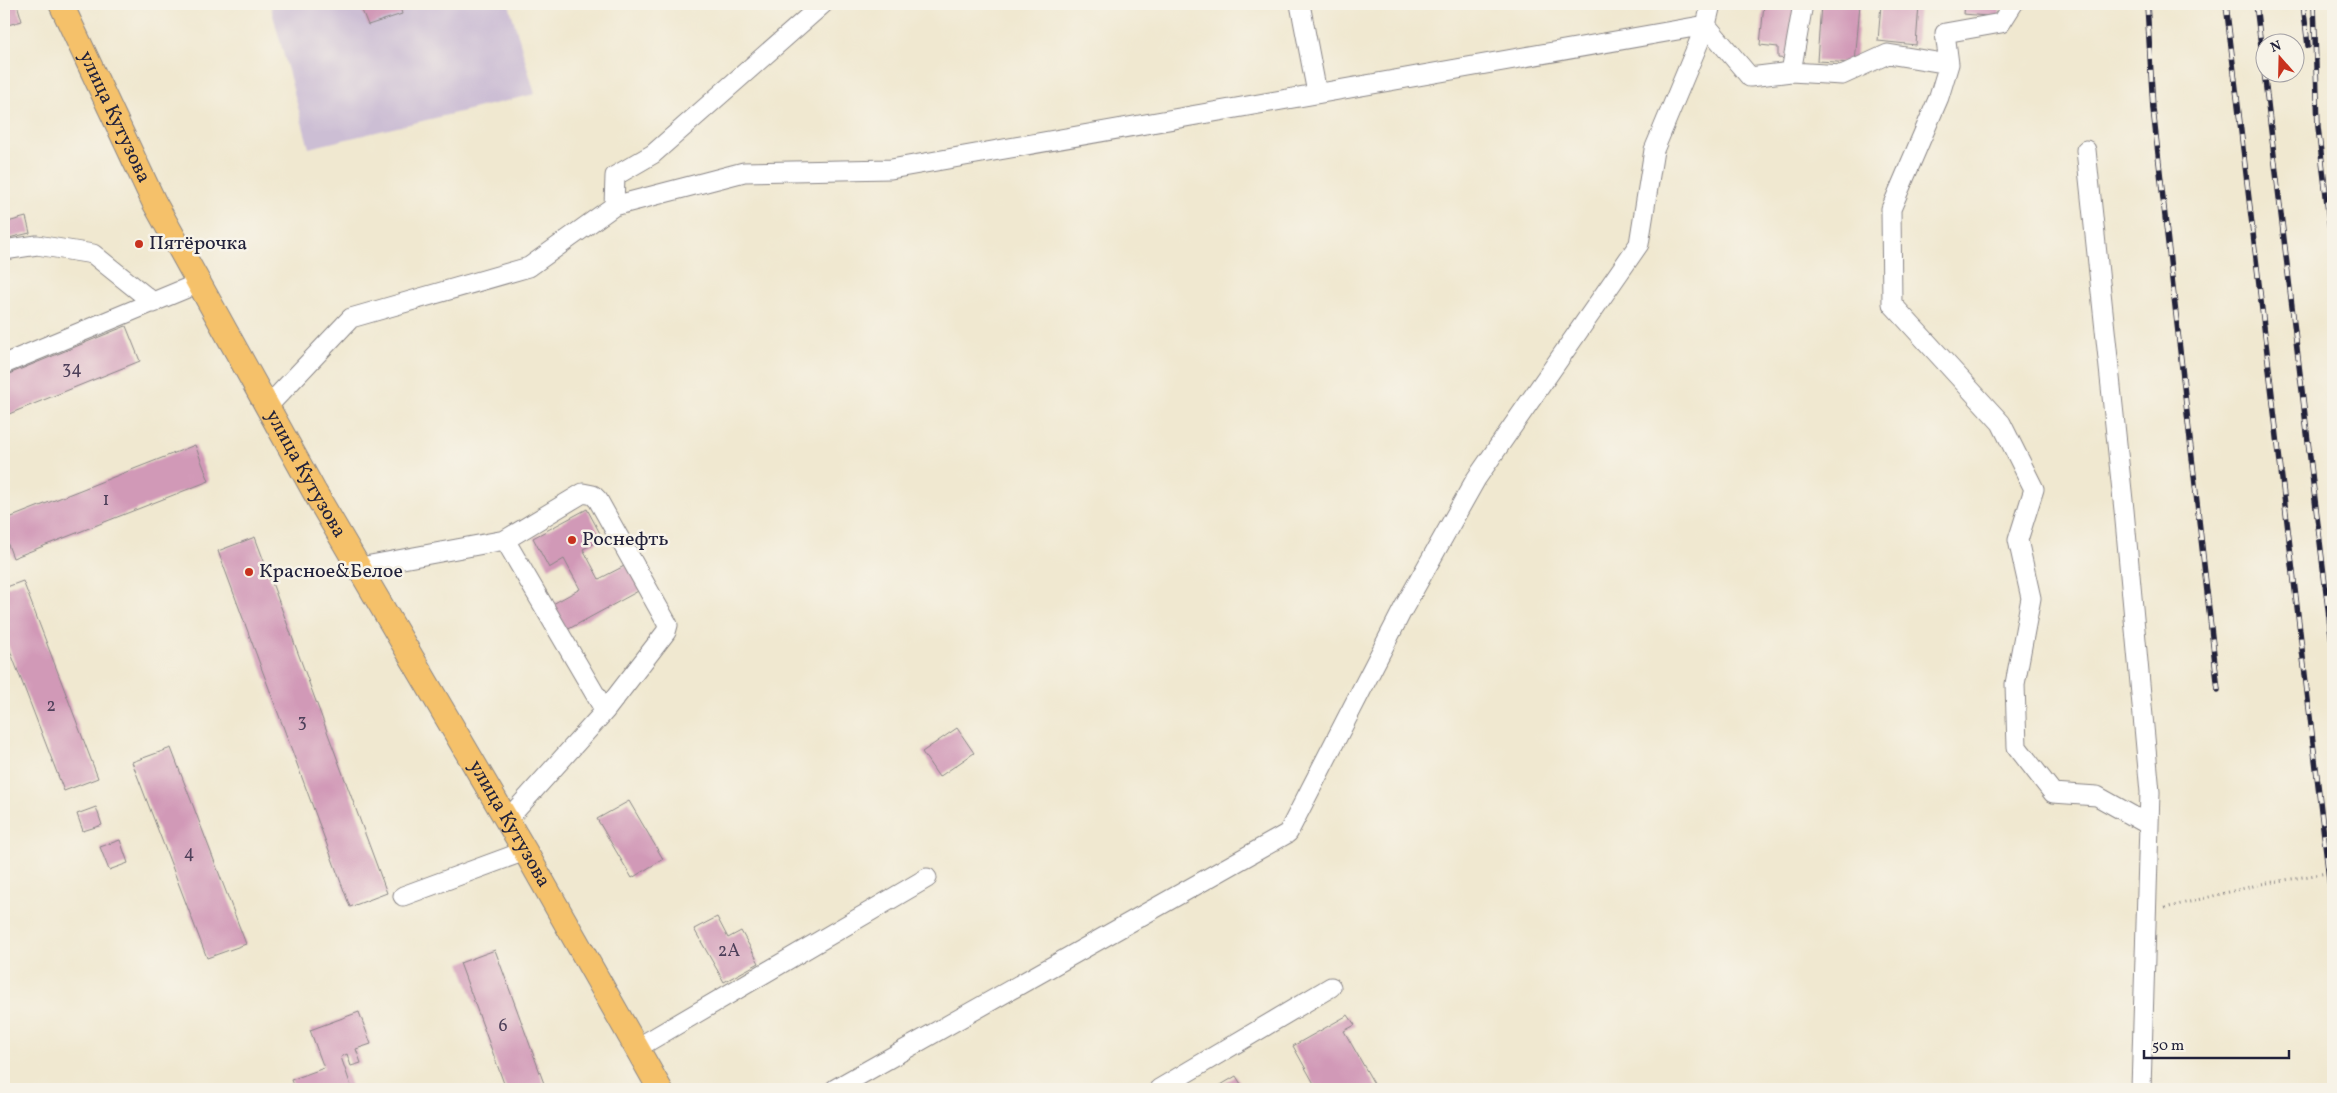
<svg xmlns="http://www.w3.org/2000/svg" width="2337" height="1093" viewBox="0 0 2337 1093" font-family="Vollkorn,serif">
<rect width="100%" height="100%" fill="#f7f3e8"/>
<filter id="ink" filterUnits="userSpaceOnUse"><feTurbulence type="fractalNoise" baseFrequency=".02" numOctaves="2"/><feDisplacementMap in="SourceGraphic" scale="10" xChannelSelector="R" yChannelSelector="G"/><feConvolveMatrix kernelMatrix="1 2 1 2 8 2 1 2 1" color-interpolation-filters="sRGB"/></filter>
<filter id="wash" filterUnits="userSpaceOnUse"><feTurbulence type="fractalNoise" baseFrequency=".0096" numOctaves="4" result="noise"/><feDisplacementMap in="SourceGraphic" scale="20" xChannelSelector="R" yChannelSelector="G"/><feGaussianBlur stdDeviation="1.12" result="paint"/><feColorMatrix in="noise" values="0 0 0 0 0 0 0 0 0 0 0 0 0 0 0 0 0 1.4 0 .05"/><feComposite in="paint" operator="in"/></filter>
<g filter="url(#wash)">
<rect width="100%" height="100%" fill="#f0e8d0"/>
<path fill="#ccbed4" d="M270,4H509L535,94L309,148Z"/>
<g id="blocks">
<path fill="#d199b7" d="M4,4H17L22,21L4,26Z
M373,4H399L402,14L368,25L361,8Z
M1764,4H1803L1798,60L1778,58V47L1760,45Z
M1821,4H1860L1855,63L1817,61Z
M1881,4H1919L1916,45L1878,41Z
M1964,4H2000V17L1963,14Z
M26,217L30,233L4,239V223Z
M126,326L140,361L4,416V376Z
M195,445L209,481L13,558L4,534V520Z
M587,509L603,539L583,549L599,579L628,564L642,589L565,631L551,605L580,589L564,559L549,568L533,538Z
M255,537L387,893L350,907L218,551Z
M23,581L98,778L64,791L4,635V588Z
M957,728L974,753L939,777L922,752Z
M171,748L246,944L207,958L132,762Z
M629,801L663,859L632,878L597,819Z
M96,807L102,825L83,831L77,814Z
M120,840L128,863L109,870L100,847Z
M717,917L728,938L741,931L759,963L724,982L694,929Z
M495,950L546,1089H506L460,963Z
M359,1012L371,1044L356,1049L361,1063L351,1066L347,1054L341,1057L352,1089H294L291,1080L324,1068L310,1030Z
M1348,1015L1355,1025L1344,1031L1377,1089H1317L1293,1046Z
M1236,1076L1244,1089H1214Z"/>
</g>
</g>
<g filter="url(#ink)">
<use href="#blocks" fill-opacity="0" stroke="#898586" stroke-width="1"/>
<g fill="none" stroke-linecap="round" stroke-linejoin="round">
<g stroke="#898586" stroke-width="21">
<path id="minor" d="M1300,4L1317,93
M1949,64L1945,33L2001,23L2013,4
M1791,72L1803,4
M2086,150L2124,510L2150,792L2141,1089
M614,206L615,176L653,154L823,4
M4,250L37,245L93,254L154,303
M4,364L199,283
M268,406L351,318L529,267L614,206L744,172L891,169L1706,25L1750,77L1791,72L1842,75L1888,54L1949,64L1939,97L1891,209L1892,304L2001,423L2034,489L2018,540L2031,598L2015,684L2017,747L2053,793L2097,796L2149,825
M505,540L583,493L593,495L598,500L668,625L666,632L605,711
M360,567L505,540L605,711L507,820
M403,896L525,851
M637,1048L927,878
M835,1089L1288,833L1403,609L1476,479L1639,244L1654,150L1706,25L1711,4
M1159,1089L1331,987"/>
</g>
<g stroke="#898586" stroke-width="26">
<g id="major">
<path id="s1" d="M61,4L154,202L314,491L525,851L660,1089"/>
</g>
</g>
<path stroke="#898586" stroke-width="3" stroke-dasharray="1 4" stroke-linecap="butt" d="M2165,908L2261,884L2333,872"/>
<use href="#minor" stroke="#fff" stroke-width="19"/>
<use href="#major" stroke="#f5c16b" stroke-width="24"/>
<g stroke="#22223b" stroke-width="5.5">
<path id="rail" d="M2147,4L2153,109L2218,690
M2226,4L2333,912
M2256,4L2333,651
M2303,4L2308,46
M2314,4L2318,127L2333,255"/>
</g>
<use href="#rail" stroke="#f7f3e8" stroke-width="4" stroke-dasharray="11" stroke-linecap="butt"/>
</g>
</g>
<g fill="#c8321e" stroke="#f7f3e8" stroke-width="2">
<circle cx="139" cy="244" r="5"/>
<circle cx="572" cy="540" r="5"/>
<circle cx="249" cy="572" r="5"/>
</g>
<g text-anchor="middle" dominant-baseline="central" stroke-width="5" stroke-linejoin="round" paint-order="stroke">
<g font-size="18" fill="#4e405a">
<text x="72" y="369">34</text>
<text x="106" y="500">1</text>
<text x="51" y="706">2</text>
<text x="302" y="722">3</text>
<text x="189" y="853">4</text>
<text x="729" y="951">2А</text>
<text x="503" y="1026">6</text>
</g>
<g font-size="20" fill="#22223b" stroke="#f7f3e8">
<text stroke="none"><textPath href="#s1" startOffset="125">улица Кутузова</textPath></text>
<text stroke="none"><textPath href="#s1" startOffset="530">улица Кутузова</textPath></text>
<text stroke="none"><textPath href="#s1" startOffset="935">улица Кутузова</textPath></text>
</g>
<g font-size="20" fill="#22223b" stroke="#f7f3e8" text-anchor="start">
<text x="149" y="244">Пятёрочка</text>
<text x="582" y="540">Роснефть</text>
<text x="259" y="572">Красное&amp;Белое</text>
</g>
</g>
<rect width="2337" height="1093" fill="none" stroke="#f7f3e8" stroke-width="20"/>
<g transform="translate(2280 58) rotate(340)"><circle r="24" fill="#f7f3e8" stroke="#a29fa3"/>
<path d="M0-4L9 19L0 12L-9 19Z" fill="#c8321e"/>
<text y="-8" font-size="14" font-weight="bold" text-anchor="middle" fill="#22223b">N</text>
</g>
<path d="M2144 1050v8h145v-8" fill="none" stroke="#22223b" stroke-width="2.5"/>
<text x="2152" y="1050" font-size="15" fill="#22223b" stroke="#f7f3e8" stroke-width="4" paint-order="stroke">50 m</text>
</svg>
